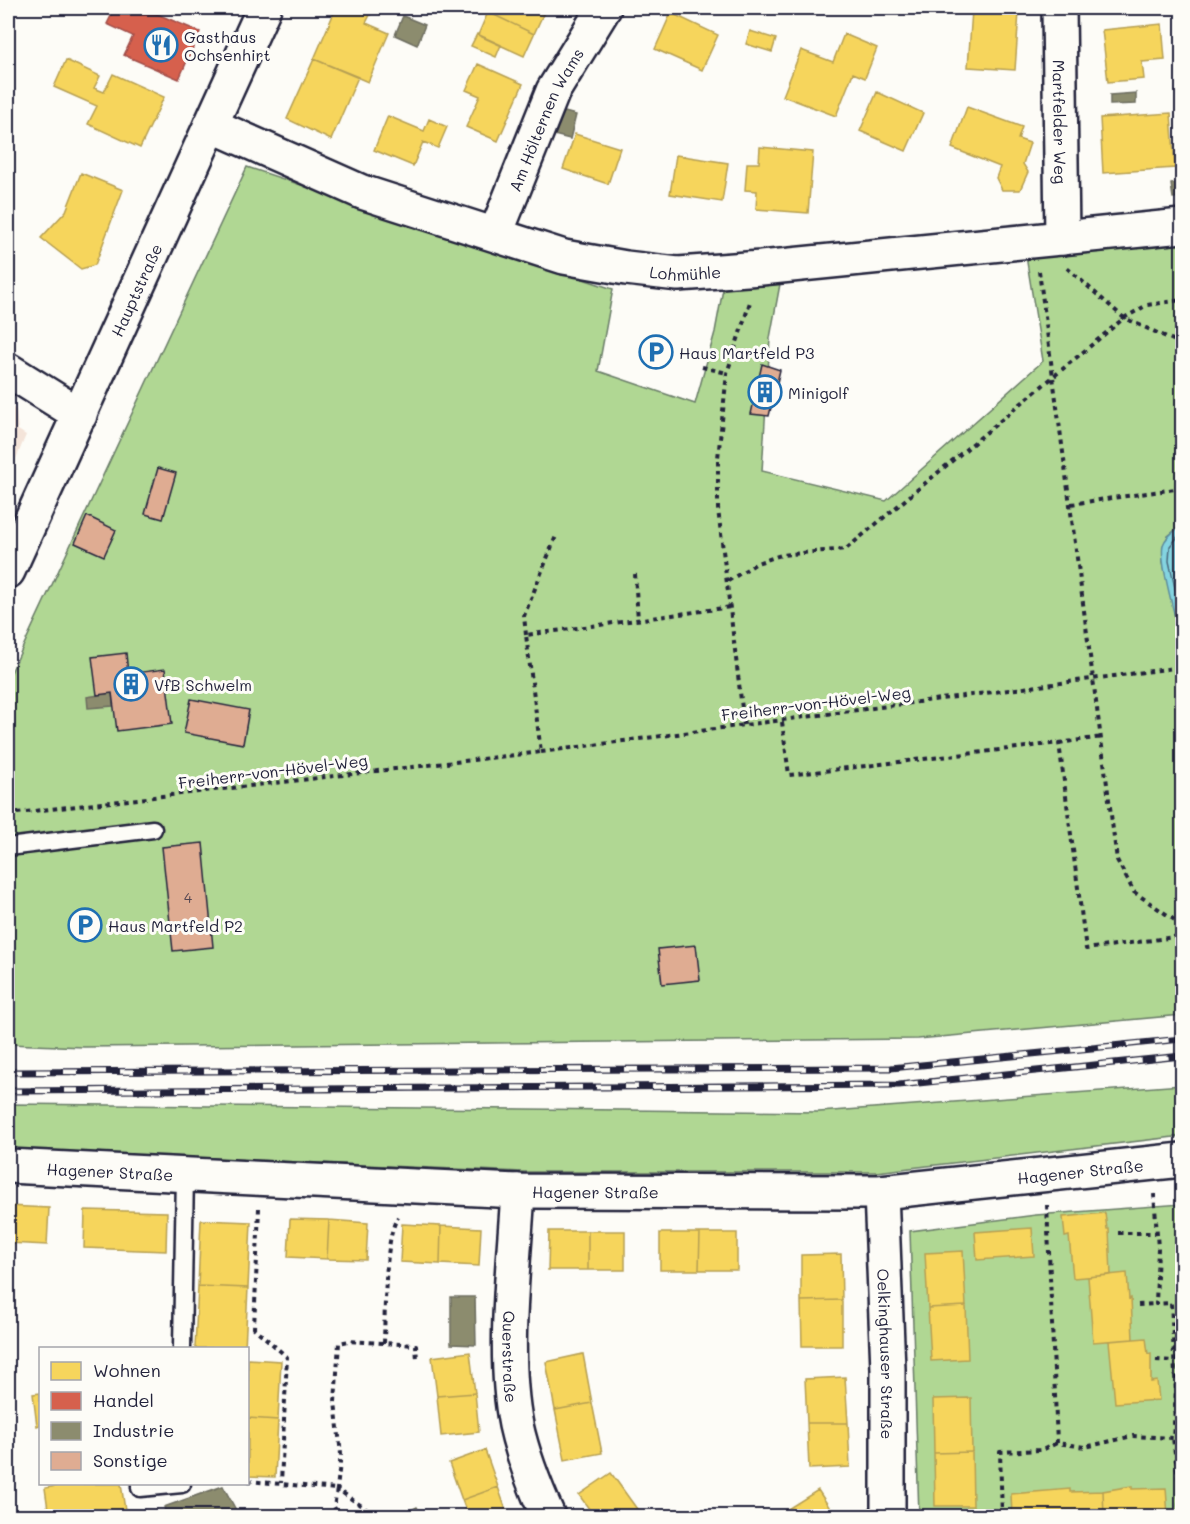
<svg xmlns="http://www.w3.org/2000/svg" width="1190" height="1524" viewBox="0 0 1190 1524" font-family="Mali,sans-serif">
<rect width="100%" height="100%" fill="#fdfcf7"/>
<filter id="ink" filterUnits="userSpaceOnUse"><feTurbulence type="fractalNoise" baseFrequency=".0167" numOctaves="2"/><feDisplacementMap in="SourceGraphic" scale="12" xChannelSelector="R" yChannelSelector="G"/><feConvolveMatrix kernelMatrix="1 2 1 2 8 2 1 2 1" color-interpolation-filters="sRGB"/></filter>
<g filter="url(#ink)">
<path fill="#f4e4d9" d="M8,404L16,410L18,430L26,435L8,478Z"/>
<path fill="#b0d793" stroke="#697c67" stroke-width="1.5" d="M247,167L613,289L598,371L695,404L715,332L723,289L780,284L770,338L762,471L886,501L1043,361L1026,256L1182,242V525L1168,536L1163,546V562L1182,646V1015L918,1039L84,1047L8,1044V679Z
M1182,1085V1136L876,1172H523L8,1149V1104L819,1112Z
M1182,1204V1516H919L910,1231L1036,1215Z"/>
<path fill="#84d4e0" stroke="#5d8d9e" stroke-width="1.5" d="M1182,525V646C1178,625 1159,564 1163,545C1166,536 1175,531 1182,525Z"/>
<path fill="#f6d55c" stroke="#b69f52" stroke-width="1.5" d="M336,8H357L371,13L366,23L389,33L368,82L314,59Z
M491,8H539L545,10L534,34L488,12Z
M984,8H1012L1011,11L1019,12L1015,70L968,67L972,10H984Z
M488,12L534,34L524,56L478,35Z
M671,13L718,35L702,70L655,49Z
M1162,24L1165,60L1142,62L1144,79L1108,82L1102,30Z
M750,31L776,39L772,52L746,44Z
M477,34L501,45L496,57L471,46Z
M844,34L877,48L865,78L853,73L836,116L783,96L801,50L833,62Z
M314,59L358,77L331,140L287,119Z
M66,60L100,76L94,88L104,92L113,74L164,97L140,148L88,124L97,106L54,87Z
M478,64L523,84L498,141L466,127L480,96L466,90Z
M877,92L923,113L906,151L860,131Z
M967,107L1022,127L1018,139L1030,143L1023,164L1028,172L1020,190H1002L996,178L1000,167L952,148Z
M1171,113L1175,168L1103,173L1100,118Z
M388,116L424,131L429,119L447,127L438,148L423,142L413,166L374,150Z
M575,134L620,148L608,184L563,169Z
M760,147L813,152L808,213L756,209L757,191L745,190L747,163H759Z
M676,155L728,163L722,202L670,194Z
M81,173L123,190L95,265L81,269L41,238L66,211Z
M8,1206L49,1208L47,1245L8,1243Z
M85,1210L167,1212L166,1251L84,1248Z
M1105,1213L1107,1229H1109L1111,1275L1073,1278L1069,1236L1065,1237L1063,1217Z
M290,1219L329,1220L327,1259L288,1257Z
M201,1220L251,1222L248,1288L198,1286Z
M329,1220L368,1223L366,1260L327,1259Z
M402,1224L441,1226L440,1264L400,1262Z
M441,1226L481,1228L479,1266L440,1264Z
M1032,1228L1034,1256L977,1260L975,1232Z
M549,1231H588V1270H548Z
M588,1231H625V1270H588Z
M660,1233H700L699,1270H660Z
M700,1233H737V1270H699Z
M963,1251L966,1306L928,1308L925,1253Z
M841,1254L842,1300L801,1301V1255Z
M1127,1273L1129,1299L1131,1298L1133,1339L1093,1342L1088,1277Z
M198,1286L248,1288L245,1348H195Z
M842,1300V1346H802L801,1301Z
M966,1306L968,1359L931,1361L928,1308Z
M1146,1338L1148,1354L1151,1353V1382L1157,1381L1159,1400L1115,1403L1109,1341Z
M470,1352L475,1393L437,1396L432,1357Z
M583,1354L592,1403L555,1410L546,1362Z
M248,1359L281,1361L278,1420L248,1418Z
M845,1377L848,1423H807L805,1379Z
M40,1393V1425L37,1426L33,1394Z
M475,1393L479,1432L441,1436L437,1396Z
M971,1398L972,1452L934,1453L933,1399Z
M592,1403L602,1453L565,1460L555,1410Z
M248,1418L278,1420L275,1477L248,1476Z
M807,1423H848L850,1467L809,1469Z
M485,1450L498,1487L462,1500L449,1463Z
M972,1452L973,1506H935L934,1453Z
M611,1473L642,1516H594L579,1495Z
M56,1484H121L126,1516H49L45,1488L56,1486Z
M1132,1486V1489L1166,1488L1168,1516H1104L1103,1491Z
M498,1487L508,1516H468L462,1500Z
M1070,1489V1492L1103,1491L1104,1516H1012L1011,1494Z
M818,1490L835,1516H786L783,1512Z"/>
<path fill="#d6604d" stroke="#a04d48" stroke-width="1.5" d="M109,8H143L200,32L179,79L124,55L133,36L107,24L114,10Z"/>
<path fill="#8c8c6e" stroke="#6c6c5f" stroke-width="1.5" d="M403,16L425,25L417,45L395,35Z
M1136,93V104L1110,105V95Z
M561,111L576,115L570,139L554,135Z
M1182,182V197L1173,198L1171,184Z
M112,693L113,706L88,708L87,697Z
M451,1297H475L476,1345L451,1344Z
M223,1486L236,1510L217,1516H154L165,1511L164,1507Z
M417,1507L422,1516H399Z"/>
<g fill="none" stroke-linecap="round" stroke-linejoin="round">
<path stroke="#49697d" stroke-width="1.5" d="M1182,532L1170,546L1169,561L1182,619"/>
</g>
<path fill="#dfac92" stroke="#22223b" stroke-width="1.5" d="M762,364L780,370L769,416L751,414Z
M158,468L176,473L163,519L145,514Z
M87,516L116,530L104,556L75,543Z
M126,653L128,674L165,669L172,724L117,731L112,693L97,695L92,657Z
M191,699L249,710L243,744L184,733Z
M203,843L213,947L173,951L162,847Z
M696,945L700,980L662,984L658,949Z"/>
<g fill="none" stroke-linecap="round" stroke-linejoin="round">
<g stroke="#22223b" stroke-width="21">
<path id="service" d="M8,847L153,829
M182,1348L185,1173
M140,1484V1488L182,1484"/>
</g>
<g stroke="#22223b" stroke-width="38">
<g id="minor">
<path id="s1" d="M1059,8L1062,238"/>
<path id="s2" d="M211,125L362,192L564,257L626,268L678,274L761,268L1182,226"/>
<path id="s3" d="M496,233L553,91L604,8"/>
<path d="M8,370L80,415"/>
<path id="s4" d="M8,1166L518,1191L881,1192L1182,1160"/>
<path id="s5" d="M518,1191C514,1264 502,1355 516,1425C523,1457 535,1487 548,1516"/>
<path id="s6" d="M881,1192L888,1369V1516"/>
</g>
</g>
<g stroke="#22223b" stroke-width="38">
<g id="secondary">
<path id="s7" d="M8,571L264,8"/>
</g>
</g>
<path stroke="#22223b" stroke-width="4" stroke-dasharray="4.5 4.5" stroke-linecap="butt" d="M1067,268L1124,318L1182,344
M1039,271L1117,860L1134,892L1182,925
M702,367L727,373
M1071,504L1182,488
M635,574L638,620
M728,581L757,563L781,555L846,549L1124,318L1147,305L1182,300
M526,635L524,616L556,536
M782,722L789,775L1059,743L1086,949L1182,936
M744,725L718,509V458L727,373L751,299
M1059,743L1102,737
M541,752L1182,667
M8,814L541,752L526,635L731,607
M1047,1205L1057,1443L1085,1447L1133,1436L1173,1438L1176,1391L1171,1303L1156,1304L1158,1248L1154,1194
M259,1208L254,1328L287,1357L281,1483
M1118,1233H1155
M1138,1305L1156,1304
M384,1343C385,1315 384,1237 398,1217
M1156,1360L1174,1361
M248,1481L337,1489L334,1507L339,1516
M376,1516L337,1489L341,1454L335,1402L339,1343L349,1341L416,1345L417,1360
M1002,1516L1000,1452L1042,1450L1057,1443
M1180,1516L1179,1485L1173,1438L1182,1435"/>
<use href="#service" stroke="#fdfcf7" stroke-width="16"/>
<use href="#minor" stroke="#fdfcf7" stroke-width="33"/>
<use href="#secondary" stroke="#fdfcf7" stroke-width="33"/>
<g stroke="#22223b" stroke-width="7">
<path id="rail" d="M8,1072L891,1068L1182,1039
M8,1091L899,1085L1182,1056"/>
</g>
<use href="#rail" stroke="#fdfcf7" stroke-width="4.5" stroke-dasharray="14" stroke-linecap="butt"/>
</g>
</g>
<defs>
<g id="restaurant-ring" transform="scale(1.725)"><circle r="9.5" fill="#fdfcf7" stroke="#1f6fb2" stroke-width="1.5"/><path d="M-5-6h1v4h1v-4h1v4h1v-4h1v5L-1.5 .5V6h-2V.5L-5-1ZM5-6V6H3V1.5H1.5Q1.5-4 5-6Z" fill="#1f6fb2"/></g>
<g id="parking-ring" transform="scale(1.725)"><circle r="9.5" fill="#fdfcf7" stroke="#1f6fb2" stroke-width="1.5"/><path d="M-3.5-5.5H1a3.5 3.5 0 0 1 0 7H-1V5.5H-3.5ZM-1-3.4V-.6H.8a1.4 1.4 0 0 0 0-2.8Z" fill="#1f6fb2"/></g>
<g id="building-ring" transform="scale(1.725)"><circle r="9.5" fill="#fdfcf7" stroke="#1f6fb2" stroke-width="1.5"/><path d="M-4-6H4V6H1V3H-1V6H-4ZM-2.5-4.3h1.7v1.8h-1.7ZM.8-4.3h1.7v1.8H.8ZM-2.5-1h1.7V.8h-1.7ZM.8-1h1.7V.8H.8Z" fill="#1f6fb2"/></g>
</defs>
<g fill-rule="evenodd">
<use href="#restaurant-ring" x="161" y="45"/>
<use href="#parking-ring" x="656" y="352"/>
<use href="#building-ring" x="765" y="392"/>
<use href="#building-ring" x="131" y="684"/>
<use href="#parking-ring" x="85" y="925"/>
</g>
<g text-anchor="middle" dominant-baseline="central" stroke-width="6" stroke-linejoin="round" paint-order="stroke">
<g font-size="14" fill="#514451">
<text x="188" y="897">4</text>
</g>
<g font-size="16" fill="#22223b" stroke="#fdfcf7" text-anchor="start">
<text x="184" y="36">Gasthaus<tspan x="184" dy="18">Ochsenhirt</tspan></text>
<text x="679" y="352">Haus Martfeld P3</text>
<text x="788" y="392">Minigolf</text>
<text x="154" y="684">VfB Schwelm</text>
<text x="108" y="925">Haus Martfeld P2</text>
</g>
<g font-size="16" fill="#22223b" stroke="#fdfcf7">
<text stroke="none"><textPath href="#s3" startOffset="124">Am Hölternen Wams</textPath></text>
<text stroke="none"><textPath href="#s1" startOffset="114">Martfelder Weg</textPath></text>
<text stroke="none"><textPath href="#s2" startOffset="500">Lohmühle</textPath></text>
<text stroke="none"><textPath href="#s7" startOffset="309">Hauptstraße</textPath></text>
<text transform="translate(816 703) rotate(-7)">Freiherr-von-Hövel-Weg</text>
<text transform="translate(273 771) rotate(-7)">Freiherr-von-Hövel-Weg</text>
<text stroke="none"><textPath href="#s4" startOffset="102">Hagener Straße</textPath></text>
<text stroke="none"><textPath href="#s4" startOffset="1074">Hagener Straße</textPath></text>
<text stroke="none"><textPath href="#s4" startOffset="588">Hagener Straße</textPath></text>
<text stroke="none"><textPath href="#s6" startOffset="162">Oelkinghauser Straße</textPath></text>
<text stroke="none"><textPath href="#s5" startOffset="166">Querstraße</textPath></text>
</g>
</g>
<rect width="1190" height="1524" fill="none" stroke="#fdfcf7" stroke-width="30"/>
<rect x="15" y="15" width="1160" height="1494" fill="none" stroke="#22223b" stroke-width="2" filter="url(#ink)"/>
<rect x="39" y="1347" width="210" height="138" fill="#fdfcf7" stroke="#a5a5ac" stroke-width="1.5"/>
<rect x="51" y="1362" width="30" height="18" fill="#f6d55c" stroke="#a5a5ac" stroke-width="1.5"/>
<text x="93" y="1377" font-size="18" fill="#22223b">Wohnen</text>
<rect x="51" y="1392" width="30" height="18" fill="#d6604d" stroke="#a5a5ac" stroke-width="1.5"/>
<text x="93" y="1407" font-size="18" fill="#22223b">Handel</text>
<rect x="51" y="1422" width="30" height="18" fill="#8c8c6e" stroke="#a5a5ac" stroke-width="1.5"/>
<text x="93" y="1437" font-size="18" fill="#22223b">Industrie</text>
<rect x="51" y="1452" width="30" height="18" fill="#dfac92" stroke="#a5a5ac" stroke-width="1.5"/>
<text x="93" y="1467" font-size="18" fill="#22223b">Sonstige</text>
</svg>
